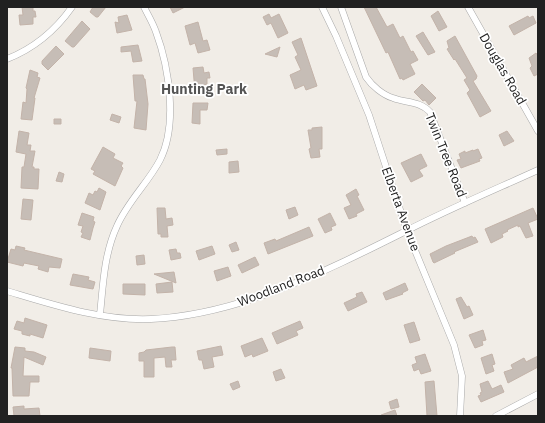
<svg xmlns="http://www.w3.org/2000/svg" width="545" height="423" viewBox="0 0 545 423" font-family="'IBM Plex Sans',sans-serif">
<rect width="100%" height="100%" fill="#f1ede7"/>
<path fill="#c6bdb6" stroke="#c3b3a9" d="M22,7H33V11H35L36,17H33V24L20,25L19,15H23Z
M93,7H106L98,17H96L90,12Z
M170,7H185L173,13Z
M364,7H376L387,27L393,24L400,38L403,36L411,52L413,51L418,60L410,64L415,74L403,80L402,78L400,79L388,52L386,53Z
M438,11L447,27L439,31L431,16Z
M269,14L271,18L279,14L288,33L278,38L271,23L267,25L263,17Z
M127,15L132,30L117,33L115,22L119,23L118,17Z
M528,16L529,18L533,16L536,23L514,35L509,26Z
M82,21L90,29L74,47H72L65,41Z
M198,22L203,41L207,40L210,50L198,53L195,43L190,45L185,26Z
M423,32L435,52L428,55L416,36Z
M455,36L477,76L476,79L473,81L491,111L480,117L467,93L470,90L464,80L467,78L455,59L454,60L447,49L449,48L447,41Z
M301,38L317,86L306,90L304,85L295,89L290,75L301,70L295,57L298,55L292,42Z
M138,45L142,61L133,62L131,51L121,52V47Z
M56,46L64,54L48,70L42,64V61Z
M280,47L277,57L265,54Z
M536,53L538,56V74L534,76L530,68L532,66L529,58Z
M203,67L204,73L209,72L210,78H207V84L204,85L205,91L195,92L193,68Z
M30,70L38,73L37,77L40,78L34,98H35L32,120L21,119L23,102L26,103L27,89L26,88Z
M133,75H143L144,79H145L148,104L146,130L134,128L137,101H135Z
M422,84L436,98L429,105L425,100L423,101L414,92Z
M193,103H208L207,110H200V124L192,123Z
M112,114L121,117L119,123L110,120Z
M54,119H61V124H54Z
M322,127V149H319L320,157L311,158L309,149L311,148L308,130H312V128Z
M19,131L29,133L27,145H31L30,151H35L32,167H34V169H39L38,189L21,188L22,167H24L26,154L16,152Z
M507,131L514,141L504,146L499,135Z
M103,147L115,154L113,158L123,163L121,166L123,168L115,186L93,174L95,171L91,169Z
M227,149V154L217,155L216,150Z
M478,149L482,158L479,159L480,161L461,168L457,160L461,159L459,154L465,151V153L473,150V151Z
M421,154L427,166L419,170L423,176L411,182L401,163Z
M238,161L239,172L229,173V162Z
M59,172L64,174L62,182L56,181Z
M99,188L106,192L100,210L85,203L89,193L93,195L95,191L97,192Z
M356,189L359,195L357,196L364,210L356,214L357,216L349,219L344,208L351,205L346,195Z
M23,199L33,200L31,220L21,219Z
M295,207L298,215L289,219L286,210Z
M157,208H165L166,219L172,218L173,225L167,226L168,237H161V234H158Z
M533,208L538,219L528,223L533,236L526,238L520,226L518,227V225L507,230L508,231L502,234L503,237L491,243L485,229Z
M82,213L94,217L93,221L95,222L93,228L90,240L81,237L83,233L81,232L83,226L78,225Z
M330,213L336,225L331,227L332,230L325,233L318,219Z
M309,227L313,236L268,254L264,243L275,239L276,241Z
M472,236L473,238L475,237L478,242L454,252L455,253L434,263L433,262L430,254L446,246Z
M236,242L239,250L232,252L229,245Z
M16,246L25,248L24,250L62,259L60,268L49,267L48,272L38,269L39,266L24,263L23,266L7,262L11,249L15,250Z
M212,246L215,254L199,260L196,251Z
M176,249L177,253H180L181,258L171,260L169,250Z
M144,255L145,264L137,265L136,256Z
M255,257L259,265L242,273L238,265Z
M228,267L231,276L217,281L214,271Z
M174,272L176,283L154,274Z
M73,274L89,277L88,280L95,282L93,289L70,285Z
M172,282L173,292L157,293L156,284Z
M405,283L408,290L402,293L403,294L386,300L383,293Z
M123,284H145V295L123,294Z
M362,292L367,302L348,311L344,303L357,297L356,294Z
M461,297L467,307L469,306L473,315L464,319L456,299Z
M25,318L47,325L43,338L30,334V336L22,334V331L14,329L17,321L24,323Z
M300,321L303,328L296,331L298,335L277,344L272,333Z
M414,322L420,340L410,343L404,325Z
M483,330L486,340L482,341L483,345L475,348L469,335Z
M262,338L268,351L253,357L252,354L245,357L241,346Z
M221,346L223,355L212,357L214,367L204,369L202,360H199L197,351Z
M15,347L25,348V351L34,352L46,357L43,365L24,357L23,376H39V382H30L29,396H13L12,368H11Z
M172,347H175L176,360H171L172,367H166L165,357L154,358V377H144V361H139V353L144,352L146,350Z
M90,348L111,351L110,361L89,358Z
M425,354L431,371L421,374L419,369L414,371L412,365L417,363L415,357Z
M492,354L495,364L492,365L494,371L486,374L481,358Z
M538,356V367L508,383L504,372L513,369L511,365L524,358L526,362Z
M281,369L285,378L276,381L273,372Z
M238,381L240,387L233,390L230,384Z
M434,381L437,416H427L425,382Z
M488,381L492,389L501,385L504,392L481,402L478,396L481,395L480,393L482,392L480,384Z
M397,399L399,407L391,409L389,402Z
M24,406V409L39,408L40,416H14L13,407Z
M395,410L397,416H381V415Z"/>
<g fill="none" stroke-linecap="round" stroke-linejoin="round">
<g stroke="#a8a8a8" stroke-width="7">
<path id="street" d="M322,7L336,36L369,115L407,231L454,345L462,376L460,416
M341,7L366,77C372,86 383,95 393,98C406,103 420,101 430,112L465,203
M468,7L538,131
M7,59C35,48 55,31 72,7
M7,291C54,305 102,321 151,319C240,315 328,270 406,231C449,209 494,190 538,170
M100,315C103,285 104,254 117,226C128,201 148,183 160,160C178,125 169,67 156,32C153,23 148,15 144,7
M496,416L538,394"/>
</g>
<use href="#street" stroke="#fff" stroke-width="6"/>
</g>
<g text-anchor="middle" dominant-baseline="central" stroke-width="3.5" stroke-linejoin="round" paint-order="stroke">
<g font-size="13" fill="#212121" stroke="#fff">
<text transform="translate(503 69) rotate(60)">Douglas Road</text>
<text transform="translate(446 155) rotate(68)">Twin Tree Road</text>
<text transform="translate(401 209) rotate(70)">Elberta Avenue</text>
<text transform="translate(281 286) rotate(-21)">Woodland Road</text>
</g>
<g font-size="14" font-weight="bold" fill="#545454" stroke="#fff">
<text x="204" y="89">Hunting Park</text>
</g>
</g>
<rect width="545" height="423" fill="none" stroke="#212121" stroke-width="16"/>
</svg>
